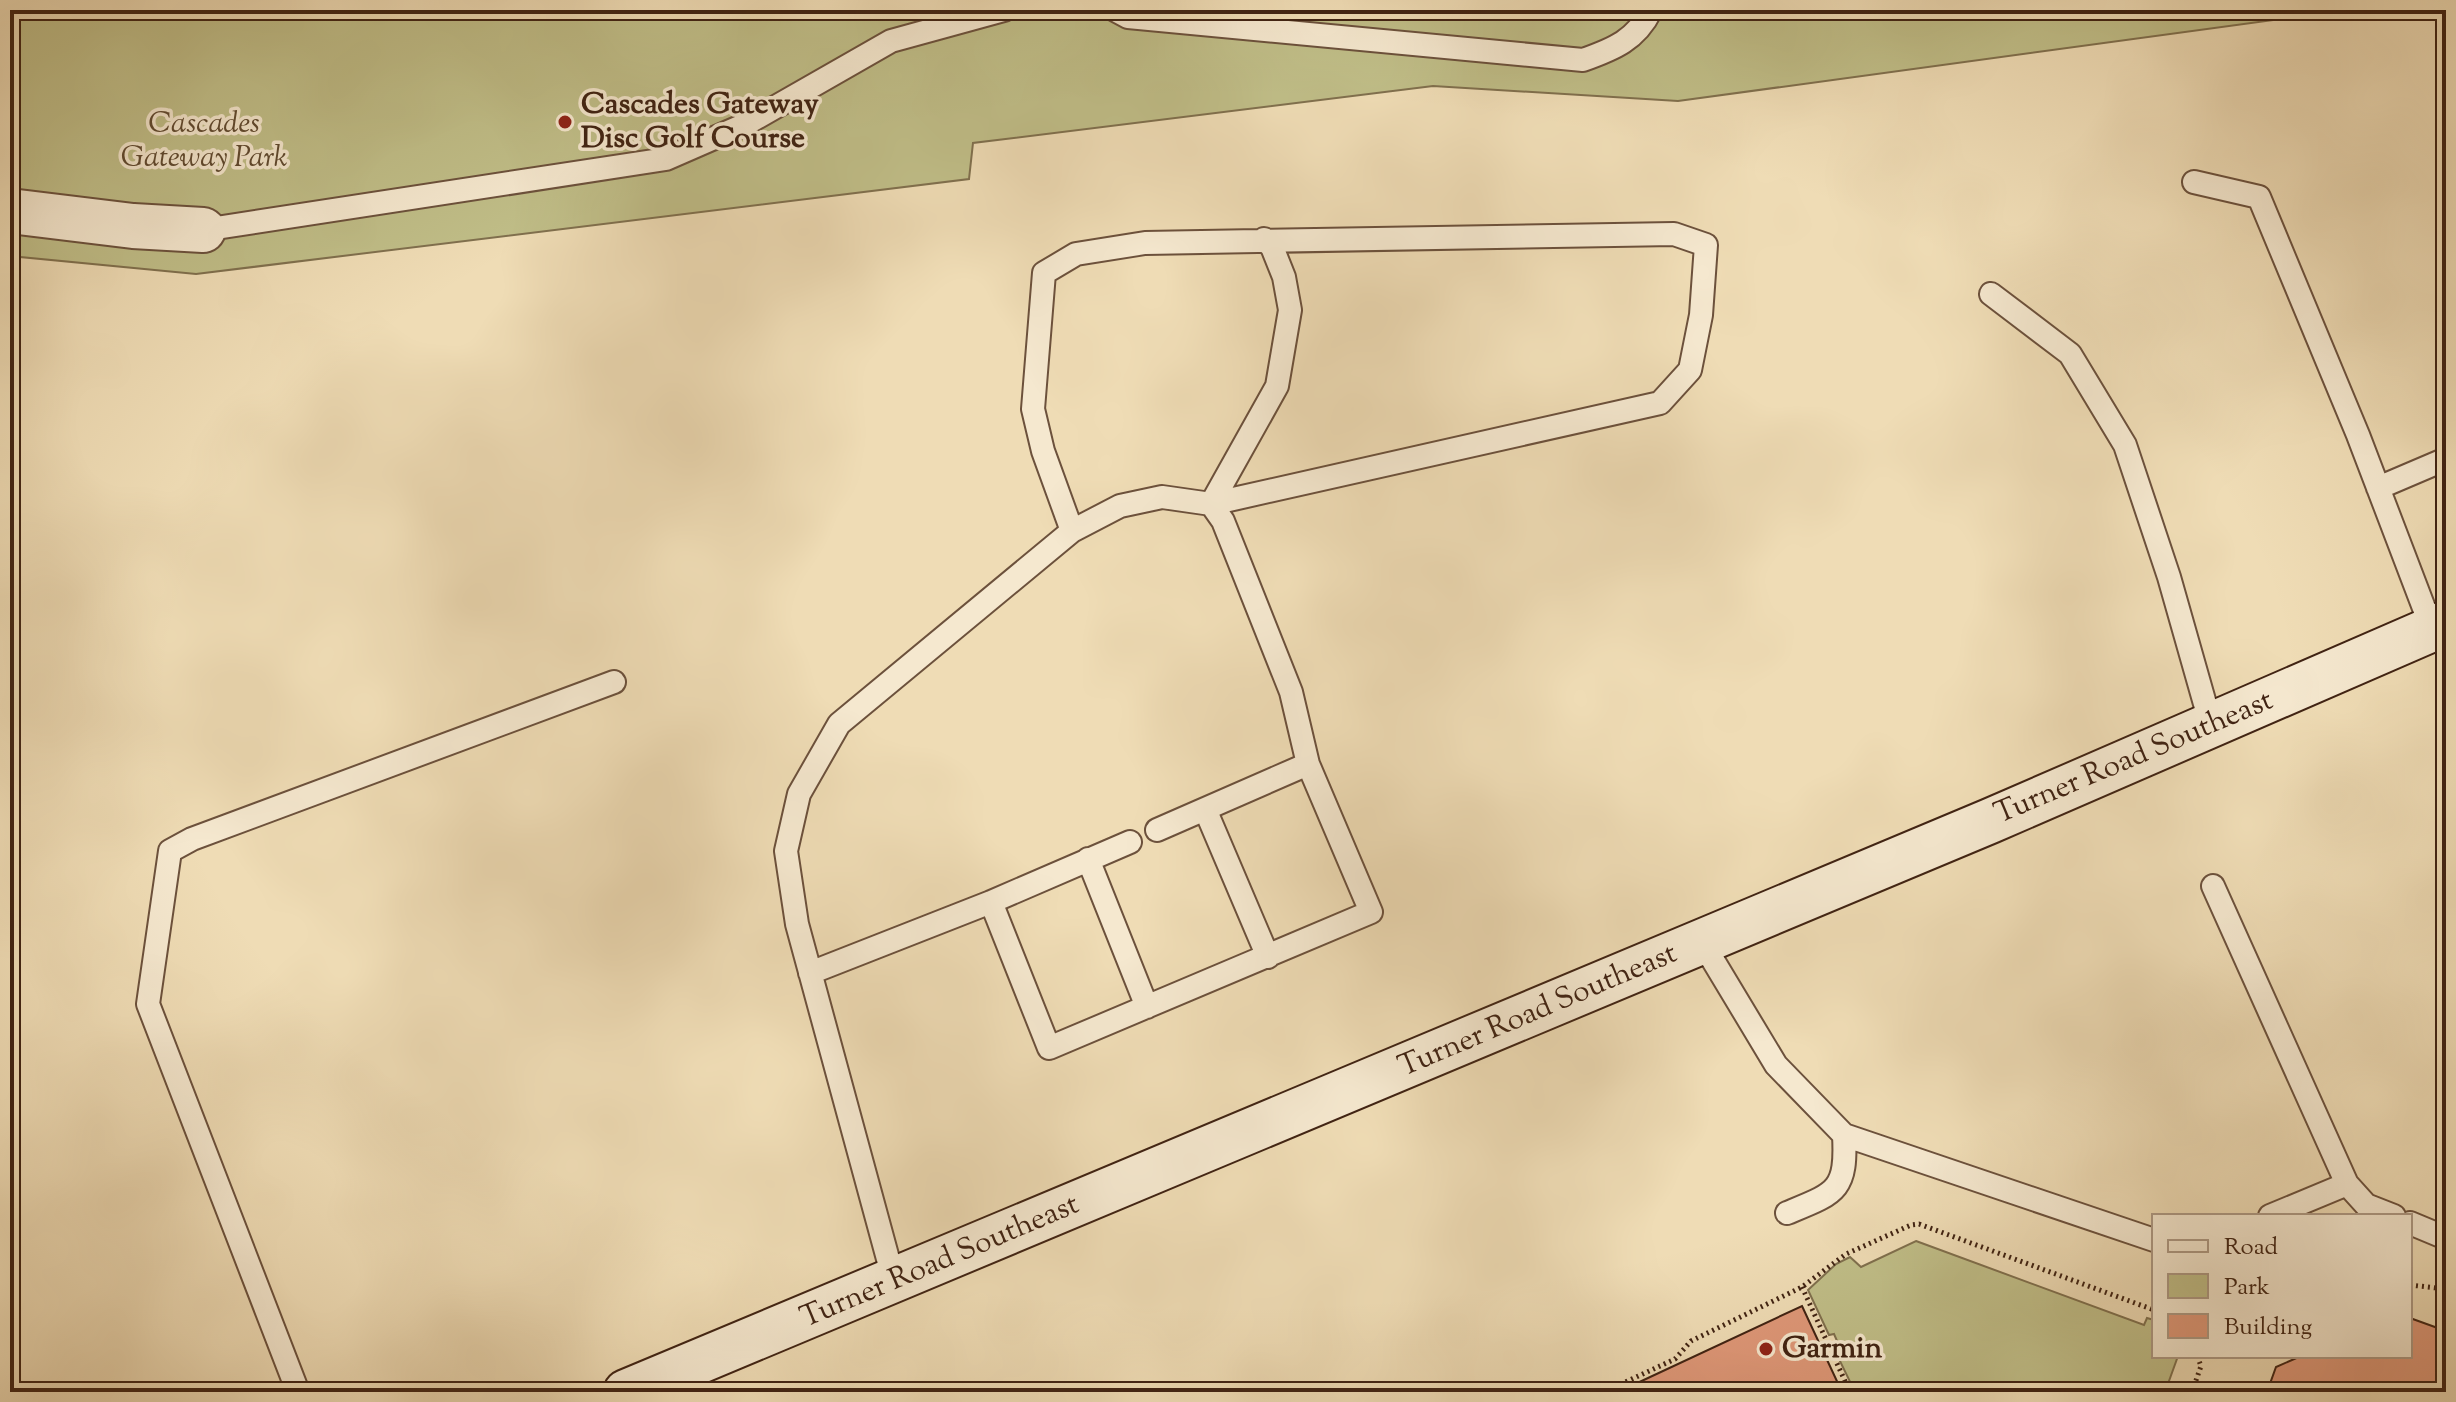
<svg xmlns="http://www.w3.org/2000/svg" width="2456" height="1402" viewBox="0 0 2456 1402" font-family="'Sorts Mill Goudy',serif">
<rect width="100%" height="100%" fill="#efdcb5"/>
<filter id="stains"><feTurbulence type="fractalNoise" baseFrequency=".0025" numOctaves="4"/><feColorMatrix values="0 0 0 0 .2 0 0 0 0 .09 0 0 0 0 .02 0 0 0 .5 -.17"/></filter>
<radialGradient id="worn" r=".72"><stop offset=".6" stop-color="#630" stop-opacity="0"/><stop offset="1" stop-color="#630" stop-opacity=".3"/></radialGradient>
<path fill="#c0be88" stroke="#80704e" stroke-width="2" d="M10,10H2307L2303,16L1678,101L1433,86L973,143L969,179L196,274L10,256Z
M1916,1241L2144,1325L2147,1318L2154,1320V1356H2178L2165,1392H1855L1836,1353L1841,1350L1834,1334L1829,1335L1808,1290L1836,1264L1850,1257L1861,1267Z"/>
<path fill="#df9879" stroke="#402313" stroke-width="2" d="M1802,1306L1842,1392H1618Z
M2410,1318L2446,1331V1392H2267L2276,1367L2301,1356H2410Z"/>
<g fill="none" stroke-linecap="round" stroke-linejoin="round">
<g stroke="#6c513c" stroke-width="26">
<path id="lane" d="M1115,10L1128,17L1583,60C1614,49 1636,40 1651,10
M2194,182L2259,197L2358,435L2432,629
M203,230L666,159L744,125L891,41L1004,10
M1991,294L2070,354L2125,445L2169,577L2211,725
M2378,488L2446,459
M1211,504L1277,386L1290,310L1284,277L1272,247L1264,239
M1072,531L1043,451L1033,409L1044,273L1076,254L1145,243L1674,234L1706,245L1701,315L1690,370L1660,403L1211,504
M1205,809L1268,957
M1157,830L1308,764
M1088,859L1147,1007
M2213,886L2347,1184
M991,902L1130,842
M1702,942L1776,1065L1844,1135L2154,1240
M810,973L991,902L1049,1048L1371,912L1308,764L1291,692L1223,521L1211,504L1162,497L1120,506L1072,531L839,724L799,794L786,851L797,924L894,1281
M1787,1213C1836,1193 1847,1191 1844,1135
M2270,1216L2347,1184L2366,1205L2394,1216
M2410,1223L2446,1238
M298,1392L148,1004L170,851L192,839L614,682"/>
</g>
<g stroke="#6c513c" stroke-width="48">
<path id="street" d="M10,211L133,226L203,230"/>
</g>
<g stroke="#402313" stroke-width="48">
<path id="secondary" d="M626,1392L1990,821L2446,623"/>
</g>
<path stroke="#402313" stroke-width="5" stroke-dasharray="2 4" stroke-linecap="butt" d="M2410,1285L2446,1289
M1802,1287L1850,1392
M1604,1392L1675,1359L1691,1341L1802,1287L1846,1254L1911,1225L1919,1224L2154,1310
M2192,1392L2201,1366L2197,1356"/>
<use href="#lane" stroke="#f5e8cf" stroke-width="22"/>
<use href="#street" stroke="#f5e8cf" stroke-width="44"/>
<use href="#secondary" stroke="#f5e8cf" stroke-width="44"/>
</g>
<g fill="#8f2418" stroke="#f5e8cf" stroke-width="3">
<circle cx="565" cy="122" r="8"/>
<circle cx="1766" cy="1349" r="8"/>
</g>
<g text-anchor="middle" dominant-baseline="central" stroke-width="7" stroke-linejoin="round" paint-order="stroke">
<g font-size="30" font-weight="bold" fill="#402313" stroke="#f5e8cf" text-anchor="start">
<text x="581" y="105">Cascades Gateway<tspan x="581" dy="34">Disc Golf Course</tspan></text>
<text x="1782" y="1349">Garmin</text>
</g>
<g font-size="30" font-style="italic" fill="#604a30" stroke="#f5e8cf">
<text x="204" y="124">Cascades<tspan x="204" dy="34">Gateway Park</tspan></text>
</g>
<g font-size="30" fill="#402313" stroke="#f5e8cf">
<text transform="translate(2134 758) rotate(-23)">Turner Road Southeast</text>
<text transform="translate(1538 1011) rotate(-23)">Turner Road Southeast</text>
<text transform="translate(940 1262) rotate(-23)">Turner Road Southeast</text>
</g>
</g>
<rect width="2456" height="1402" fill="none" stroke="#efdcb5" stroke-width="40"/>
<rect x="12" y="12" width="2432" height="1378" fill="none" stroke="#402313" stroke-width="4"/>
<rect x="20" y="20" width="2416" height="1362" fill="none" stroke="#402313" stroke-width="2"/>
<rect x="2152" y="1214" width="260" height="144" fill="#f5e8cf" stroke="#ad9984" stroke-width="2"/>
<rect x="2168" y="1240" width="40" height="12" fill="#f5e8cf" stroke="#ad9984" stroke-width="2"/>
<text x="2224" y="1254" font-size="24" fill="#402313">Road</text>
<rect x="2168" y="1274" width="40" height="24" fill="#c0be88" stroke="#ad9984" stroke-width="2"/>
<text x="2224" y="1294" font-size="24" fill="#402313">Park</text>
<rect x="2168" y="1314" width="40" height="24" fill="#df9879" stroke="#ad9984" stroke-width="2"/>
<text x="2224" y="1334" font-size="24" fill="#402313">Building</text>
<rect width="100%" height="100%" filter="url(#stains)"/>
<rect width="100%" height="100%" fill="url(#worn)"/>
</svg>
